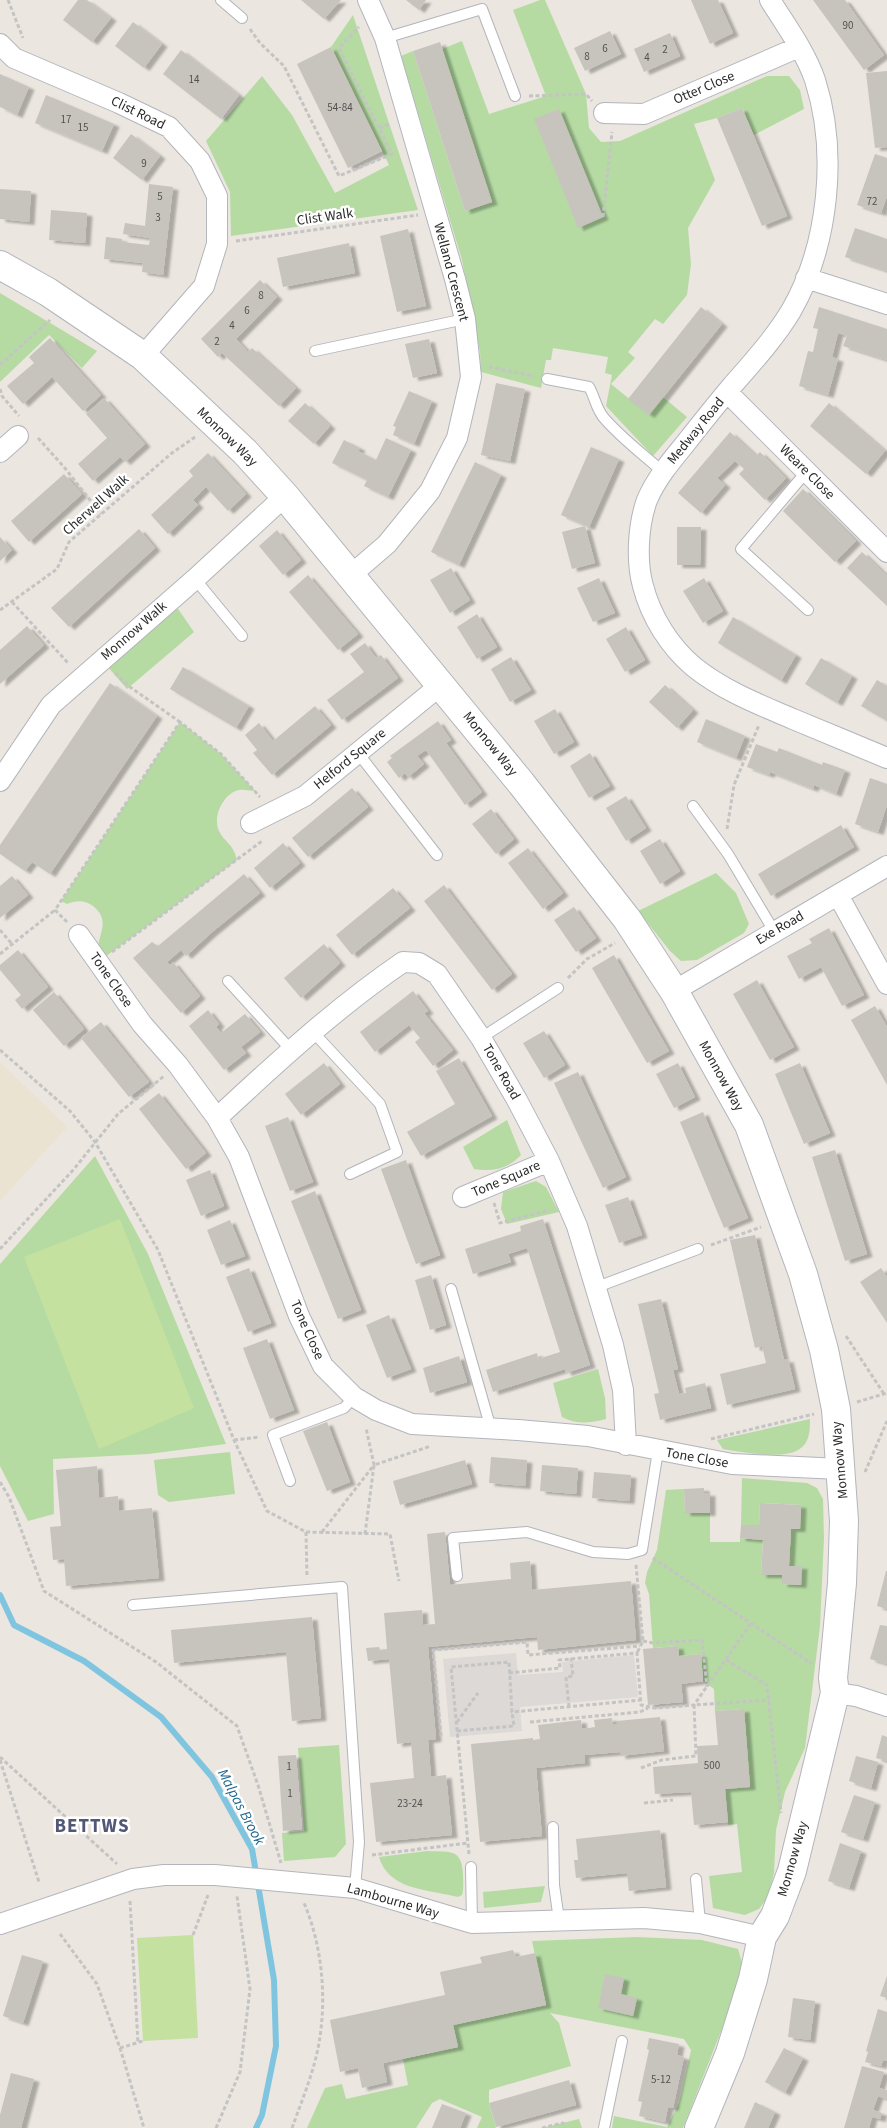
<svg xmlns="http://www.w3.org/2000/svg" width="887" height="2128" viewBox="0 0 887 2128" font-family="'Source Sans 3',sans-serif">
<defs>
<filter id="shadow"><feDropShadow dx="5.5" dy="3" stdDeviation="1" flood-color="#0004"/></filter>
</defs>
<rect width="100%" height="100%" fill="#ebe6df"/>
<path fill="#ebe3d1" d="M0,1062L67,1127L0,1201Z"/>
<path fill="#b5dba3" d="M540,0H545L586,94L589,128L601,142L620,141L767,76H789L800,90L804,109L754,135L742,108L717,118L694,124L715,180L688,228L691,264L687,295L663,324L655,319L628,352L635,358L611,384L649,415L663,397L687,417L653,456L606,406L612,375L605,373L608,357L553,348L551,360H546L541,388L481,372L480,352L462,260L401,56L413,51L465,211L492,202L442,49L462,41L489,114L546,96L513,10Z
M353,15L418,210L231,236L230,192L206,141L262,76L292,115L335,193L389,165L331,47Z
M0,293L97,351L82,368L49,335L0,382Z
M176,606L194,632L127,689L107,666Z
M180,722L221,754L255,791C251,791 244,789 239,790C224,793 212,816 219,831C225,843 233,843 237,860L98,962C98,957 97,951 98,946C101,930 109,919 93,906C86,900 76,900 67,904L61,901Z
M716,873L736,893L749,924L744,933L697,960L681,961L670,951L638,911Z
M507,1120L521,1155C508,1169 492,1172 474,1169L463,1147Z
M95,1156L148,1254L226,1444L148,1454L53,1459L54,1514L28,1521L0,1466V1264Z
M536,1181L546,1187L559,1212L507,1224L501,1209L503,1192Z
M598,1369L605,1398L606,1419C590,1423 577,1425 562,1417L553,1383Z
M810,1419C810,1429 810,1441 801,1448C785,1461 742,1452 723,1449L717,1440Z
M230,1452L235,1494L169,1502L158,1495L154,1460Z
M742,1478L807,1483L817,1488L823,1499L824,1538L820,1626L805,1748L785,1792L776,1830L774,1873L768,1897L759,1909L745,1915L713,1908L709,1876L742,1872L737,1824L728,1825L725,1789L750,1786L744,1709L715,1711L714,1689L703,1681L701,1654L679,1656L678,1646L653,1648L649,1594L645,1583L647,1572L657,1550L666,1490L684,1489L685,1513H710V1542H740V1538L763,1540L761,1574L782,1575V1584L800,1585L802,1566H789L791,1529H800L801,1505L760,1503L759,1525H741Z
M339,1745L346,1844L335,1857L284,1861L282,1833L304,1831L298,1748Z
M427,1851C450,1852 462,1848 463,1875C463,1882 464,1888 462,1895L458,1897L449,1895C422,1889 388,1888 379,1857Z
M545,1886L541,1902L484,1908L483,1892Z
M637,1937L702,1940L738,1949L742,1963L738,1988L683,2128H612L614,2116L667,2127L679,2103L691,2050L684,2039L550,2013L559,2023L571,2066L489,2090V2103L496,2128H477L482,2117L440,2099L432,2103L416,2128H307L325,2088L342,2084L346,2099L408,2085L403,2059L458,2047L453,2025L546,2005L532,1941Z
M579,2119L582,2128H542Z"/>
<path fill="#c4e1a0" d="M120,1219L194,1408L99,1449L24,1257Z
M193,1935L198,2038L143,2041L137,1938Z"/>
<path fill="#dcd9d6" d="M516,1653L518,1675L563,1672L562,1662L634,1655L638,1697L520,1707L522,1731L450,1737L443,1659Z"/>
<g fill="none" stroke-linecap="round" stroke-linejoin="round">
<path stroke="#80c5e0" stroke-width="6" d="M0,1595L14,1625L84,1661L161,1717L212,1777L252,1849L274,1980L276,2046L262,2115L256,2128"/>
</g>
<path fill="#c7c4be" filter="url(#shadow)" d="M78,0H87L111,18L92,42L63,20Z
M301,0H341L324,19Z
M406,0H426L419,10Z
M691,0H718L733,33L710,44Z
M813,0H845L884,55L864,70Z
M133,22L162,44L144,68L115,46Z
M610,31L621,54L585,71L574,48Z
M670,33L680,56L644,72L634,49Z
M440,42L492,202L465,211L413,51Z
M331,47L382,151L348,168L297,64Z
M181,50L239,95L221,119L163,74Z
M887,71V147L875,148L866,73Z
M0,74L29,87L17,115L0,107Z
M46,95L114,124L102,151L35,123Z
M742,108L787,216L762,226L717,118Z
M559,109L603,217L578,228L534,119Z
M131,134L160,156L142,180L113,158Z
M875,154L887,158V196L881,213L857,205Z
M149,184L173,187L163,275L142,272L143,263L104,259L106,237L122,239V242L149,245L150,238L123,234L125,223L145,226Z
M0,189L31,191L29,222L0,219Z
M51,210L87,213L85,243L49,240Z
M855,228L887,239V271L845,257Z
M408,229L426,306L397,312L380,236Z
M349,243L355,273L283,287L277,258Z
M260,280L277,297L236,339L248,352L252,348L296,388L279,406L222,353L218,357L201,339Z
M701,307L722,324L649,415L628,399Z
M819,307L887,329V360L843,346L847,336L838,333L832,357L838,359L828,395L799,386L808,351L813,352L818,329L813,328Z
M50,338L101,395L83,411L52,377L23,404L7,386L34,363L29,357Z
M429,339L437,373L413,378L405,344Z
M496,383L525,389L510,461L481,455Z
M409,391L432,401L414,444L393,435L396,427L393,426Z
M104,398L145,444L125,462L120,457L93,481L78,464L107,438L86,414Z
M305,403L330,426L314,444L288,421Z
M829,403L885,451L866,474L810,426Z
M730,432L756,456L760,452L786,478L765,500L739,474L744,469L735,461L717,478L725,485L701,513L678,493Z
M386,438L411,450L388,497L364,486L367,480L332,463L344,440L360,448L358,451L376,460Z
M591,447L619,459L589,527L561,515Z
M208,453L246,494L228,511L206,487L193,500L198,505L168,534L151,515L193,476L189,471Z
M475,462L501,475L459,565L431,552Z
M64,474L82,494L29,542L11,521Z
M803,489L856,541L835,562L783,511Z
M585,526L595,563L572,569L562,532Z
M677,527H701L700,565H677Z
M139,529L155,548L69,627L51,608Z
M277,530L301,560L283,575L259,546Z
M0,537L12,550L0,561Z
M862,552L887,576V606L847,568Z
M451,568L470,600L450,613L430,580Z
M308,575L358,634L338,650L289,592Z
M599,578L615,613L593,622L577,588Z
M704,578L723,611L703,623L683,591Z
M477,614L497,647L477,659L457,627Z
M733,617L796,655L781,681L718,643Z
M27,626L44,645L0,684V650Z
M626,627L645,660L625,672L606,639Z
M365,643L376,658L381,655L398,678L342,720L327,700L364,672L350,654Z
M511,657L531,690L510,702L491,669Z
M821,658L852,676L837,703L805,684Z
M183,667L249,706L236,728L170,689Z
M877,680L887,686V721L861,706Z
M110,683L157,716L50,874L32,862L25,871L0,854V845Z
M665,685L693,710L677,728L649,702Z
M315,706L331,725L272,775L253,753L257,750L245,735L259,723L273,741Z
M555,709L574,742L554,754L534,721Z
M706,719L745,736L736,758L697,742Z
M438,721L451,740L446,743L482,792L465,805L426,750L417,756L424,764L408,777L405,773L399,778L387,762L392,758L390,756Z
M756,744L777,752L779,748L822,765L823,762L845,770L836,794L814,785L813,789L770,772L769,775L747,767Z
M590,753L610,786L589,798L570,766Z
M870,778L887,784V805L878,832L855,824Z
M352,788L368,807L308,857L292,838Z
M626,796L646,828L626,841L606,808Z
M491,809L514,839L496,854L472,824Z
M841,825L854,847L771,896L758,874Z
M660,839L680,871L660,884L640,851Z
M283,843L300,863L270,888L254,868Z
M528,848L563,893L543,909L508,863Z
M244,874L260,893L211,933L186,956L181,950L167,962L170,965L173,962L200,996L181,1013L133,958L152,942L158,946Z
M12,876L28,895L0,918V886Z
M444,885L512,974L492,990L424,901Z
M393,888L410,908L352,955L336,935Z
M574,907L596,938L576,952L554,920Z
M829,928L864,995L842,1006L821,967L799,979L787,956L812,943L809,939Z
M324,944L340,963L301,998L284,978Z
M18,950L48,987L22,1009L15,1000L21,995L0,970V965Z
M614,955L669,1051L647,1063L592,968Z
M757,980L794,1047L770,1060L733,994Z
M413,991L428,1011L424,1013L453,1050L433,1066L415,1042L420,1038L409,1025L375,1052L360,1032Z
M54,992L84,1029L64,1046L33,1010Z
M875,1006L887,1027V1085L851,1020Z
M208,1010L219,1024L216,1027L221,1033L245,1014L260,1032L241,1047L246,1053L224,1070L189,1026Z
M101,1022L149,1082L129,1097L81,1038Z
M544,1031L565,1065L544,1078L523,1043Z
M459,1058L492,1116L421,1156L407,1132L455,1104L436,1071Z
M324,1063L340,1084L301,1115L285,1094Z
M678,1063L695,1097L674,1108L656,1074Z
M800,1063L830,1133L804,1144L775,1074Z
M578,1072L626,1177L603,1188L554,1083Z
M159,1093L206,1153L186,1169L139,1109Z
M703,1112L748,1218L724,1228L680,1122Z
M288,1117L313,1182L290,1191L265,1126Z
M835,1150L867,1254L845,1261L812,1157Z
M406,1160L440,1255L416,1264L381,1169Z
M210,1170L224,1206L201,1216L186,1180Z
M315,1191L361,1310L338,1319L291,1201Z
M628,1197L642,1235L619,1243L605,1205Z
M543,1219L590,1365L566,1373L565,1369L493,1392L486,1370L537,1353L538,1359L560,1352L527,1248L508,1254L511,1262L473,1274L465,1249L521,1231L520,1226Z
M230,1220L245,1256L221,1265L207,1230Z
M755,1235L784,1360L788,1359L795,1389L727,1405L720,1374L766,1363L762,1346L755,1348L730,1240Z
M249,1268L271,1323L248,1332L226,1277Z
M881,1268L887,1277V1323L860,1282Z
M431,1275L446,1325L430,1330L415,1280Z
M661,1299L678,1369L673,1370L679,1394L686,1393L685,1388L705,1383L711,1408L660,1420L654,1394L659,1393L638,1304Z
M389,1315L411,1369L387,1378L366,1325Z
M267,1339L294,1410L270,1419L243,1348Z
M459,1356L467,1382L430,1393L423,1368Z
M327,1422L350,1482L327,1491L303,1431Z
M491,1457L527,1460L525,1486L489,1483Z
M465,1460L472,1484L400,1505L393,1481Z
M542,1465L578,1468L576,1494L540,1491Z
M97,1466L99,1498L118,1496L119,1511L152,1508L159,1578L66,1586L64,1559L53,1560L50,1527L61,1526L56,1470Z
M594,1472L631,1475L629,1501L592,1498Z
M704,1488V1493H710V1513H685L684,1489Z
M760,1503L801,1505L800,1529H791L789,1566H802L801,1585L782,1584V1575H761L763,1540L740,1538L741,1525H759Z
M445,1532L450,1585L511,1579L510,1563L530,1561L532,1590L631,1581L636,1640L538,1650L537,1637L428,1647L436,1739L428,1740L431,1777L446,1775L452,1835L376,1842L370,1783L414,1778L411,1742L397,1744L389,1659L368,1661L366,1648L379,1647L380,1650L387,1649L384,1613L422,1610L423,1625L435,1624L427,1534Z
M886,1571H887V1609L877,1606Z
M312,1617L321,1718L292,1721L286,1652L174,1663L171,1630Z
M880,1625L887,1626V1664L870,1659Z
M678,1646L679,1656L701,1654L703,1681L681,1684L683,1702L648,1705L643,1649Z
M744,1709L750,1787L725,1789L728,1822L694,1825L691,1792L655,1794L653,1767L698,1763L697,1746L718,1745L715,1711Z
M660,1717L664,1751L620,1756V1752L584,1755L585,1763L536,1768L542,1836L480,1842L471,1744L533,1738V1740L540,1739L538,1725L581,1720L582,1729L595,1727L594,1720L612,1718L613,1725L617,1724V1721Z
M882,1735L887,1737V1761L876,1758Z
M296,1755L302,1829L283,1831L278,1756Z
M856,1756L878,1762L871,1788L849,1781Z
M854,1795L875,1802L863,1839L841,1832Z
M660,1830L666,1887L629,1891L627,1873L576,1878L574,1860H578L576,1839Z
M840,1843L861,1851L849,1888L828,1881Z
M513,1950L516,1957L535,1953L546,2005L453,2025L458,2047L383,2063L387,2082L362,2088L358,2068L340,2072L330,2020L445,1995L440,1972L482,1963L480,1957Z
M22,1955L43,1961L23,2023L3,2016Z
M605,1974L624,1978L621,1994L637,1998L633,2016L598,2008Z
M887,1976V1998L880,1996Z
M793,1998L815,2001L810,2040L788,2037Z
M878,2009L887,2012V2061L883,2060L881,2066L865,2062L868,2052L866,2051Z
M649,2038L679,2044L677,2055L684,2057L673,2108L668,2107L665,2122L639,2116L642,2102L638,2101L649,2050L647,2049Z
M784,2048L803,2058L785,2093L765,2082Z
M862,2066L884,2072L879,2088L887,2090V2095L886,2099L878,2096L873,2110L882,2113L880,2119L872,2117L869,2128H844Z
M11,2073L34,2079L21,2128H0V2115Z
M569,2080L576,2105L496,2127L489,2103Z
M755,2102L775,2112L768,2128H744Z
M442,2104L466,2113L460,2128H432Z"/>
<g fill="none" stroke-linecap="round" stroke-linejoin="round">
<g stroke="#b3b5bd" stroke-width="12">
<path id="lane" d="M221,0L242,18
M385,38L482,9L515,96
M315,351L465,319
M547,379L589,387C595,397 596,409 604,418C621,438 644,455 663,472
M807,471L741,549L808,610
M195,579L242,636
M358,753L437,855
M693,806L728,854L774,931
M228,981L292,1051
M314,1033L380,1104L397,1152L350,1174
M481,1038L558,988
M597,1287L698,1249
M451,1289L491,1429
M290,1481L273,1435L344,1408L354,1397
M457,1576L453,1538L527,1532L593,1552L628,1554L642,1550L658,1451
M133,1605L342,1587L359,1842L355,1888
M553,1827L554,1885L559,1920
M471,1867L472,1923
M696,1879L700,1923
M604,2128L622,2041"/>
</g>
<g stroke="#b3b5bd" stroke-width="22">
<path id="street" d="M770,0C786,26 805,51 815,80C838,152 829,245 791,311C774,339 752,363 731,387C715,406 700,425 685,444C671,461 656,479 647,500C638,525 636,561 643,586C651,617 670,647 694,667C724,691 758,704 793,719C824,732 856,745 887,758
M0,44L14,58L119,103L169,127L200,161L217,196V244L204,286L143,356
M604,113L644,114L799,47
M806,278L887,304
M727,392L887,552
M0,452L18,436
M351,575L387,544L430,491L457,438L471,377L465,319L455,279L385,38L368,0
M0,781L51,705L195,579L285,496
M251,823L305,796L442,684
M838,895L887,984
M79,935L142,1024L178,1065L217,1118L239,1157L299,1316L323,1366L354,1397L376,1410L412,1424L518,1430L588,1436L732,1464L841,1469
M674,991L887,866
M217,1118C276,1063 337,1007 403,962L419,963L437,974L481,1038L517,1100L549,1161L577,1226L613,1345L623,1390L626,1445
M463,1197L549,1161
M835,1693L856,1696L887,1706
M0,1924L133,1879L164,1875H215L355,1888L472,1923L644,1918L700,1923L762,1937"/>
</g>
<g stroke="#b3b5bd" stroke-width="30">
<path id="secondary" d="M0,265L48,292L143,356L245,452L285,496L521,783L627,919L674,991L749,1125L803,1274L824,1350L836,1409L844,1521L842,1583L833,1678L835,1693L792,1871L775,1916L762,1937L753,1979L730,2053L699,2128"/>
</g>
<path stroke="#c4c4c4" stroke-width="3" stroke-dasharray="4 2.5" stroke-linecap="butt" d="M8,0L23,38
M250,29L260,43L284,66L339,176L392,154L339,48L359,27
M529,96L586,94L592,101
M379,128L390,124
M603,217L612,132
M236,241L418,215
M0,365L50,320
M489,367L534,376
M0,389L2,396L19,416
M38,438L64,467L101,514
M12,602L69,664
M0,610L57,569L69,542L172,453L195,437
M115,673L130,687L180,722
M727,829L734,785L759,725
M67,922L55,910L180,722L221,754L260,797
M0,930L12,944
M112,952L262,841
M0,954L55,910
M568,978L587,959L615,943
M0,1050L70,1111L95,1142L158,1250L234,1440L267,1511L306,1532L390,1534L399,1581
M494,1203L500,1223L550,1210
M711,1245L761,1227
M0,1249L74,1169L118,1114L164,1076
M846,1336L884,1394
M857,1402L887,1393
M711,1439L814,1414
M234,1440L260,1437
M865,1472L887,1421
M0,1482L9,1497L44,1591L156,1662L237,1726L258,1785L281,1863
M306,1532L307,1577
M322,1532L374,1465L366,1428
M365,1534L374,1465L431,1446
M653,1558L812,1664
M636,1565L643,1641L637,1653
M643,1641L653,1643L702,1640L707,1687
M726,1660L767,1685L781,1813
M509,1673L560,1668L559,1660L637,1653L641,1705L655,1708L694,1705L751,1623
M569,1707L566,1677L573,1676L571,1658
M457,1722L478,1693
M530,1722L640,1712L648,1708
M457,1731L514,1726L512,1712
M441,1736L433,1650L527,1642L528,1655L640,1646
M0,1757L117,1864
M0,1760L39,1882
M641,1768L662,1760L696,1756L694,1705L769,1700
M644,1803L673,1800
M469,1854L451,1667L509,1662L512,1712L641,1700
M372,1855L468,1843
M130,1901L138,2043
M60,1934L97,1984L120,2048L144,2128
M193,1935L208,1895
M120,2048L143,2041
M216,2128L240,2072L250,1989L237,1896
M292,2128C302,2100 314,2072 319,2043C327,1997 322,1945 304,1903
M542,2128L563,2123L564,2128"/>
<use href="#lane" stroke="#fff" stroke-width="10"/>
<use href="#street" stroke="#fff" stroke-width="20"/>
<use href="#secondary" stroke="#fff" stroke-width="28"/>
</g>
<g text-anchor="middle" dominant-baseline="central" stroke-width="5" stroke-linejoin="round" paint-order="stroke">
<g font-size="11" fill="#525150">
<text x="848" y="25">90</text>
<text x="605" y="48">6</text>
<text x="665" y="49">2</text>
<text x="587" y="56">8</text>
<text x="647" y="57">4</text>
<text x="194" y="79">14</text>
<text x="340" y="107">54-84</text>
<text x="66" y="119">17</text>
<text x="83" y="127">15</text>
<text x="144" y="163">9</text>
<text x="160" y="196">5</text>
<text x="872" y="201">72</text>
<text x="158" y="217">3</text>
<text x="261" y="295">8</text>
<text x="247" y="310">6</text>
<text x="232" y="325">4</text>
<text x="217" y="341">2</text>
<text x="712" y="1765">500</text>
<text x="289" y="1766">1</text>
<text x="290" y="1793">1</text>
<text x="410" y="1803">23-24</text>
<text x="661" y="2079">5-12</text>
</g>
<g font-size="14" fill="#2b2b2b" stroke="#fff">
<text transform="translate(704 88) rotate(-23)">Otter Close</text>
<text transform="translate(138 113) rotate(26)">Clist Road</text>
<text transform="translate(325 217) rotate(-8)">Clist Walk</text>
<text transform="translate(451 272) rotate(75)">Welland Crescent</text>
<text transform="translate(696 431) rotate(-51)">Medway Road</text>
<text transform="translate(227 437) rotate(44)">Monnow Way</text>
<text transform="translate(807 472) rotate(45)">Weare Close</text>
<text transform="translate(96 505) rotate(-42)">Cherwell Walk</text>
<text transform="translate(134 631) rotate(-41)">Monnow Walk</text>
<text transform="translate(490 744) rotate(51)">Monnow Way</text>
<text transform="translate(350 759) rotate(-39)">Helford Square</text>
<text transform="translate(780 928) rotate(-30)">Exe Road</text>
<text transform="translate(111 980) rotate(55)">Tone Close</text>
<text transform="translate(501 1072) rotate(60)">Tone Road</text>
<text transform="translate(721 1076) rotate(61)">Monnow Way</text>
<text transform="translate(506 1179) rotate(-23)">Tone Square</text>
<text transform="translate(307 1330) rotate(66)">Tone Close</text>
<text transform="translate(697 1458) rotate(10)">Tone Close</text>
<text transform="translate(840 1460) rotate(-95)">Monnow Way</text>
<text transform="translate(793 1859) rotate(-74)">Monnow Way</text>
<text transform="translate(393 1901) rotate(16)">Lambourne Way</text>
</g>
<g font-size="15" font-style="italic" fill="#1f658c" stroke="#fff">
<text transform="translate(241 1807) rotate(62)">Malpas Brook</text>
</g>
<g font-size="19" font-weight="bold" letter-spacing="1" fill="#515777" stroke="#fff">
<text x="92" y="1826">BETTWS</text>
</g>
</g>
</svg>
